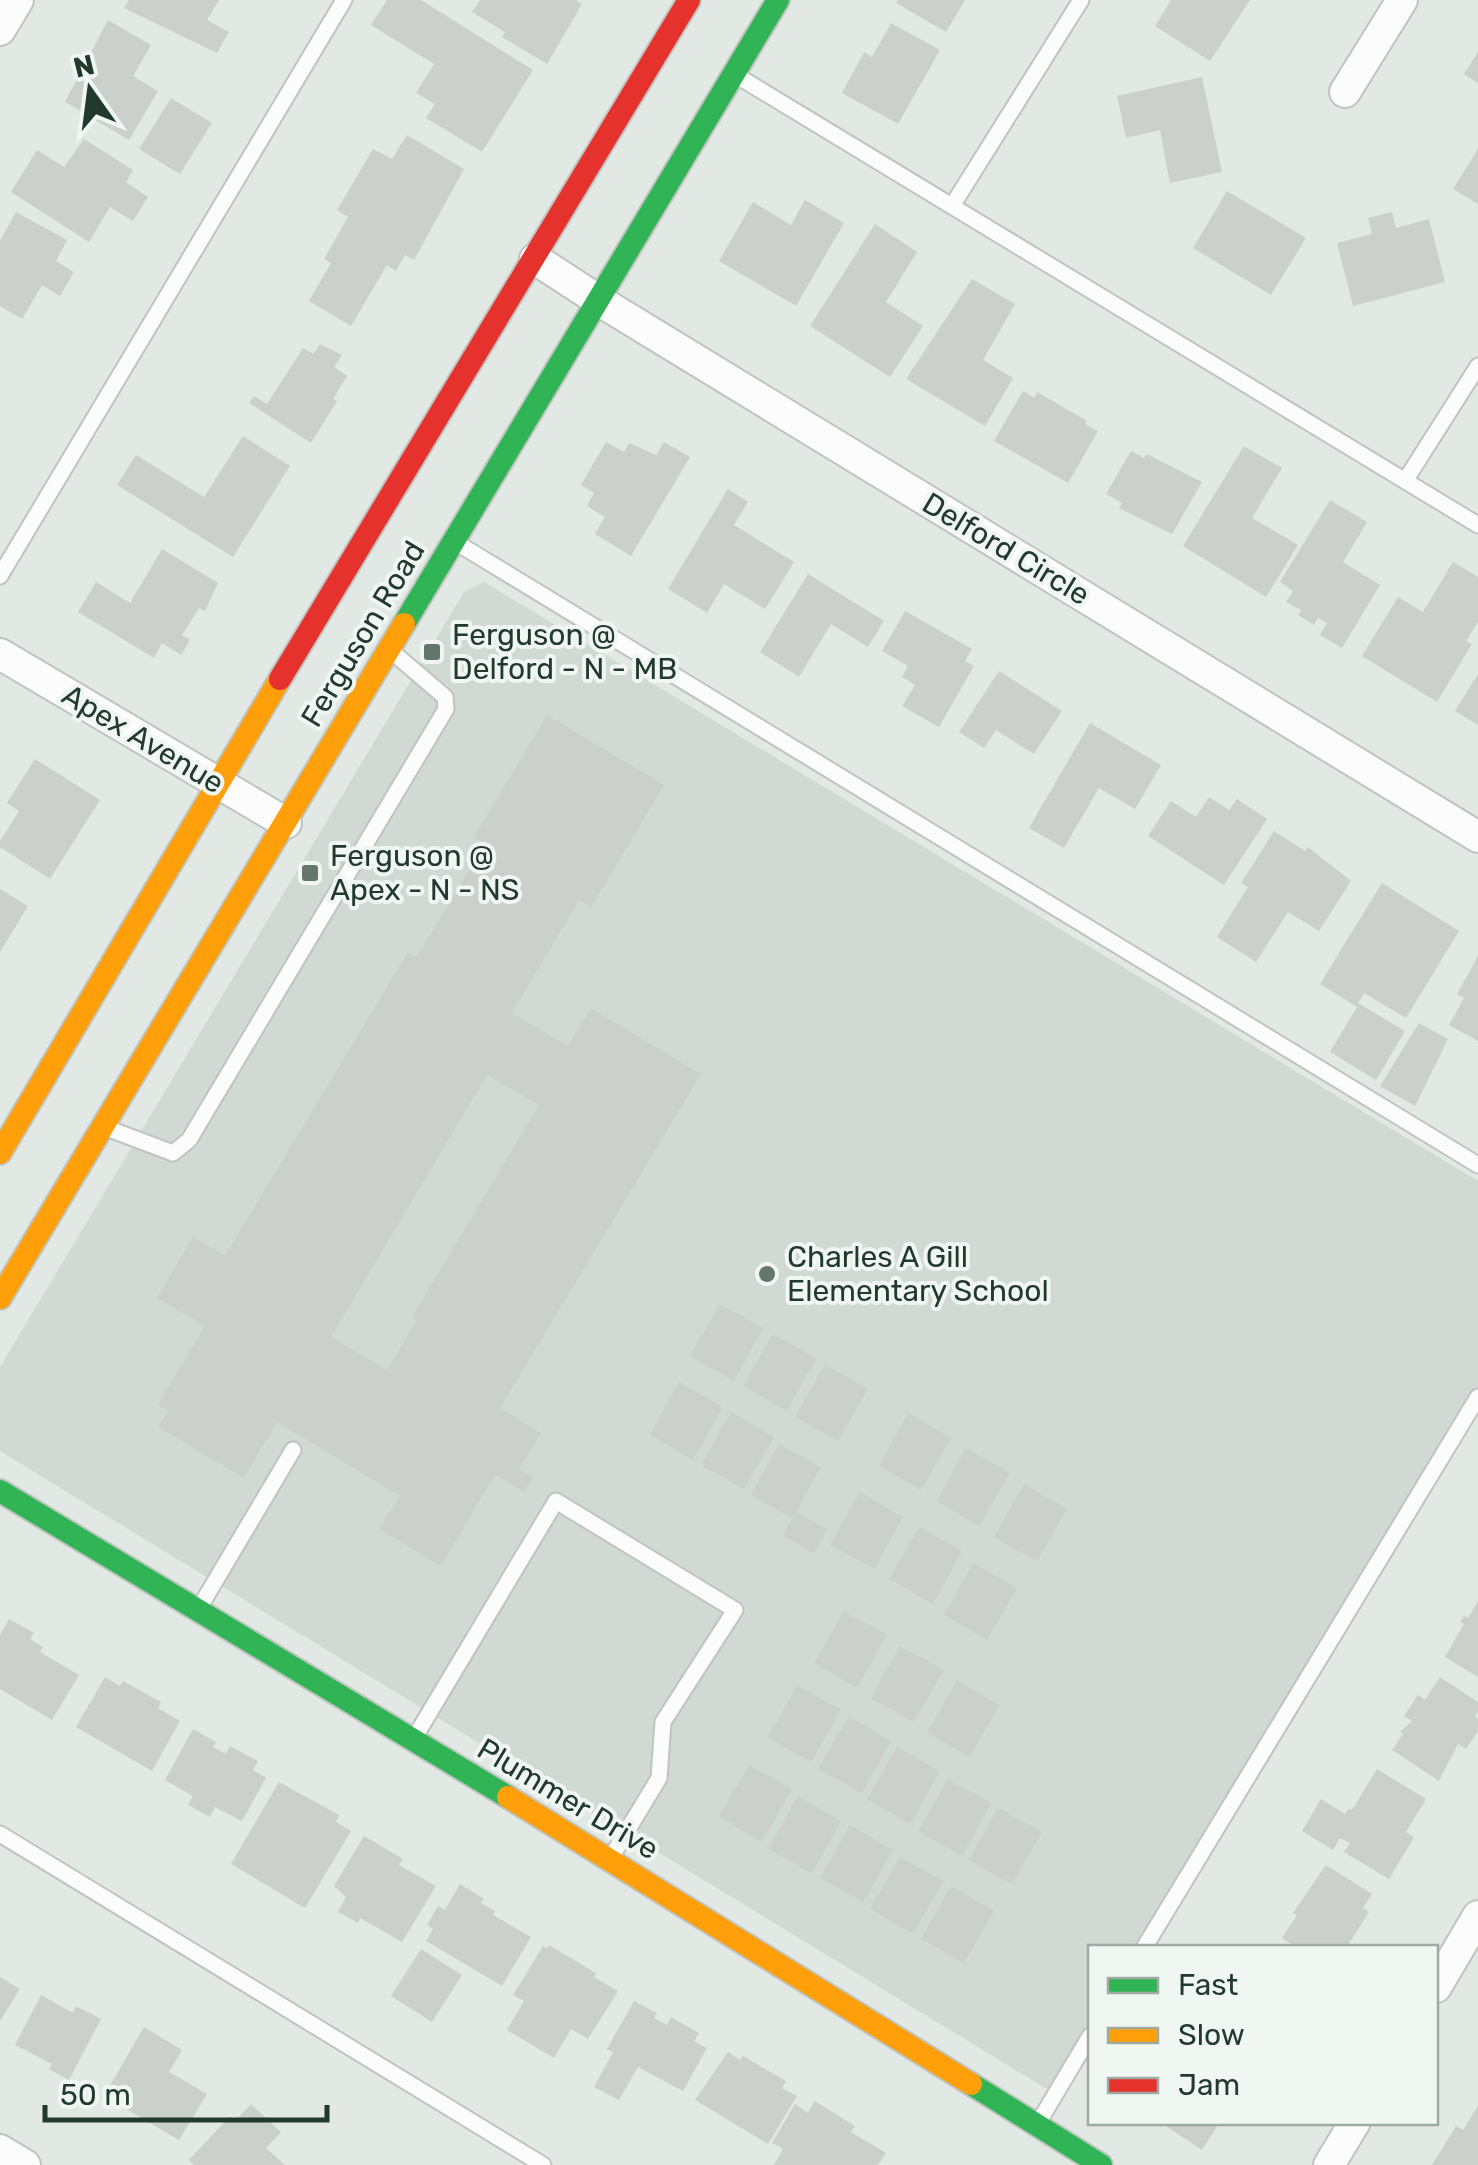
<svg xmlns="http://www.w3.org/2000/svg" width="1478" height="2165" viewBox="0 0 1478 2165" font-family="Rubik,sans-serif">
<rect width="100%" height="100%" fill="#e2e8e4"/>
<path fill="#d0d9d3" d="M484,582L1478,1181V1389L1138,1947L1090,1948V2025L1050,2091L0,1451V1367L464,592Z"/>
<path fill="#cbd0cd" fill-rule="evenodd" d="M129,0H219L207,20L229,32L217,53L124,8Z
M387,0H421L533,70L482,152L426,118L435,104L416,93L434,64L371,25Z
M480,0H576L582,4L547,64L502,37L505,32L472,12Z
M898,0H965L946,32L896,3Z
M1171,0H1250L1210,61L1155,26Z
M108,20L151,45L133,76L158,91L129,140L65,102Z
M891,23L940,50L898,124L842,93L864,52L872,57Z
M1478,52V83L1464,74Z
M1202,77L1222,172L1170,183L1160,130L1126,138L1117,96Z
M171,98L212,123L180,174L139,149Z
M407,135L464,169L414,260L405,255L396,271L387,265L351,326L309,301L331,263L324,259L348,217L337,210L373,149L392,159Z
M84,139L133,170L126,182L148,197L133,221L110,207L89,242L11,192L37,150L64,167Z
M1478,149V204L1453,189Z
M1227,191L1306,238L1271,295L1193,248Z
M805,200L844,223L796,306L719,261L753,202L791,225Z
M16,212L67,240L56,261L74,272L60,296L42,285L22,319L0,306V241Z
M1392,212L1396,228L1429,219L1445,282L1353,306L1337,243L1372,234L1368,218Z
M875,224L917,252L886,302L923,326L890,377L810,326Z
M972,279L1015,304L983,360L1013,378L985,426L906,379Z
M320,344L342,355L334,367L347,376L333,399L337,401L311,443L249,403L254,396L267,404L303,348L313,354Z
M1023,391L1034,398L1037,392L1087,421L1085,424L1098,431L1068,483L994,441Z
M243,436L290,466L233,557L117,485L136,455L204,497Z
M606,442L624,452L629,443L656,455L664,442L690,457L631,556L595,534L605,517L587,506L594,493L581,485Z
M1244,446L1282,468L1252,518L1298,545L1266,597L1183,546Z
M1131,451L1144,458L1147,454L1202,482L1172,534L1119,508L1122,503L1106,494Z
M728,489L748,502L734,525L794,562L765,609L724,584L707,613L668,589Z
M1330,500L1367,522L1343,562L1380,585L1342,648L1320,635L1327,623L1318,618L1314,625L1298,615L1301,610L1286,602L1293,591L1280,582Z
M162,549L218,583L205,611L199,608L182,635L190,640L181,655L162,643L154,658L78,612L96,582L130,603Z
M1453,562L1478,577V622L1466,641L1472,644L1437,702L1362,656L1398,597L1423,612Z
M808,574L884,621L868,647L831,624L799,677L760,652Z
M905,611L972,649L965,661L974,666L939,727L902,706L915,685L902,677L908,666L882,651Z
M999,671L1062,711L1034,754L996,730L984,748L959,732Z
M1478,674V725L1455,711Z
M547,715L664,785L591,907L579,900L512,1013L568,1046L591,1008L701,1074L500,1408L541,1433L519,1469L533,1477L524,1492L495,1474L441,1566L379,1529L400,1496L277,1422L244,1478L158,1427L168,1410L158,1404L205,1326L157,1298L193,1237L225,1256L408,952L417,957L485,844L474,837ZM487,1075L539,1105L412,1317L417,1320L387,1370L331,1337Z
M1090,723L1161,765L1135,809L1099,788L1064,848L1029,828Z
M35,759L100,800L50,879L0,847V841L19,811L7,803Z
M1209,797L1229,810L1237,799L1267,819L1224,885L1148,836L1171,801L1196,817Z
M1274,831L1305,851L1308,847L1351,881L1319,931L1288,912L1256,962L1217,937L1248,887L1241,883Z
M1382,883L1459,931L1406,1018L1364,993L1358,1003L1405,1031L1376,1080L1330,1052L1357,1007L1320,984Z
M0,889L28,906L0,952Z
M1478,956V1041L1449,1025L1464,998L1457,994Z
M1419,1023L1448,1039L1415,1106L1380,1086Z
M720,1304L763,1328L734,1381L690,1356Z
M773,1334L816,1358L787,1411L743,1386Z
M825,1364L868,1389L838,1441L795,1417Z
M679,1382L723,1407L693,1460L650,1435Z
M731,1412L774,1437L744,1489L701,1465Z
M908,1413L951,1438L921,1490L879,1466Z
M779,1444L821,1467L796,1512L827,1529L814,1553L783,1536L792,1518L751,1495Z
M966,1448L1010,1473L979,1526L937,1501Z
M1024,1484L1067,1509L1037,1561L994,1537Z
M860,1492L903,1517L874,1569L830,1545Z
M919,1527L962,1551L933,1604L889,1579Z
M973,1563L1017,1588L987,1640L944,1615Z
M1478,1601V1677L1445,1657L1464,1624L1460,1622L1464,1615L1468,1618Z
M844,1611L887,1635L857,1688L814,1663Z
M9,1619L34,1633L30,1639L43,1647L40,1652L79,1675L52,1720L0,1689V1635Z
M900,1646L944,1670L914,1722L871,1698Z
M105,1677L120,1686L123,1681L161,1702L158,1708L180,1721L152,1771L76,1727Z
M1440,1677L1478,1702V1712L1475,1716L1478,1719V1731L1466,1749L1458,1744L1439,1781L1392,1750L1403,1734L1400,1732L1412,1721L1404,1716L1418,1695L1425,1700Z
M957,1680L999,1705L970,1757L927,1733Z
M797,1685L841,1710L811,1762L768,1738Z
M849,1716L891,1741L862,1793L818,1769Z
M193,1729L216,1742L213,1747L226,1754L230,1746L258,1761L253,1770L266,1778L242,1821L215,1807L210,1817L188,1805L193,1796L165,1780Z
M897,1747L940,1771L910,1824L867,1799Z
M749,1765L792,1789L762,1842L719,1817Z
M1377,1769L1426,1799L1406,1832L1414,1837L1389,1879L1344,1852L1350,1843L1340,1838L1333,1850L1302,1831L1321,1799L1345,1814L1349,1808L1352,1810Z
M948,1779L991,1803L962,1856L918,1831Z
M279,1782L339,1815L336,1822L351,1831L305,1908L231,1864Z
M798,1796L841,1821L812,1873L768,1849Z
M998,1808L1042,1832L1012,1884L969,1860Z
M850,1825L893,1850L863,1902L820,1878Z
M364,1836L403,1859L399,1865L436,1886L402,1942L360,1918L358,1923L338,1912L346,1897L334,1886Z
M900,1857L943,1881L913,1934L870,1909Z
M1326,1865L1372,1894L1363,1908L1369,1912L1346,1948H1297L1282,1938L1297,1915L1293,1913Z
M460,1884L484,1899L481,1903L495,1911L493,1915L531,1937L502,1986L426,1941L433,1929L427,1925L438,1906L445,1910Z
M951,1886L994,1911L964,1963L921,1939Z
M549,1945L596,1973L594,1977L618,1991L588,2039L571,2029L554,2058L507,2030L524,2001L513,1995L543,1946L547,1948Z
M421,1949L462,1975L432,2022L391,1996Z
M0,1977L20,1989L0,2021Z
M41,1995L73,2013L76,2006L101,2019L69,2080L49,2069L52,2064L15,2045Z
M634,2001L657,2013L654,2018L667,2025L671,2017L699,2033L694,2041L707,2048L683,2091L638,2067L619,2100L594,2087L613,2052L607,2049Z
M144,2027L182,2050L169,2072L207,2094L179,2140L104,2096Z
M728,2052L740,2060L743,2056L786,2081L782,2088L797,2096L768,2144L695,2100Z
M815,2101L855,2126L851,2132L886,2153L878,2165H774L783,2149L772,2143L795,2104L808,2113Z
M251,2104L281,2132L266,2148L285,2165H194L189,2160L230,2116L235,2121Z
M1478,2106V2165H1432L1456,2126L1463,2130Z
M1160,2122H1220L1202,2150Z"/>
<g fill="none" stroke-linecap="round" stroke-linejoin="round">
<g stroke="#bfc4c1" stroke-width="19">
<path id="lane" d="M734,74L1478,525
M952,206L1081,0
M1405,481L1478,366
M457,543L1478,1165
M0,576L344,0
M104,1127L173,1153L189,1140L446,709L445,697L390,650
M198,1610L293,1450
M413,1740L556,1501L735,1610L663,1722L659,1778L610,1859
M0,1834L543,2165
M1144,1948L1478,1397
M1037,2125L1090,2036"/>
</g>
<g stroke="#bfc4c1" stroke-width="34">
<path id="street" d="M0,30L18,0
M1345,92L1402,0
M535,259L598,300L1478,837
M0,654L286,823
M1436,1987L1478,1916
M0,2150L25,2165
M1329,2165L1355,2122"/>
</g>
<g stroke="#bfc5c1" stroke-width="26">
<path id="fast" d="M404,624L778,0
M0,1491L508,1797
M971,2084L1101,2165"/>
</g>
<g stroke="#bfc5c1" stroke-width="26">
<path id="slow" d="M0,1153L280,679
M0,1298L404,624
M508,1797L971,2084"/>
</g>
<g stroke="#bfc5c1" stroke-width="26">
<path id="jam" d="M280,679L689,0"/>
</g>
<use href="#lane" stroke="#fbfcfb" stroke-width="15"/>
<use href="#street" stroke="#fbfcfb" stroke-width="30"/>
<use href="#fast" stroke="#30b455" stroke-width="22"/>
<use href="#slow" stroke="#ff9f0a" stroke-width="22"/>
<use href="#jam" stroke="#e5322d" stroke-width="22"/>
</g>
<g fill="#65766d" stroke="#f0f7f2" stroke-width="4">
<rect x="422" y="642" width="20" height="20" rx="5"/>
<rect x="300" y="863" width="20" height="20" rx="5"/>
<circle cx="767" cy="1274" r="10"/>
</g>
<g text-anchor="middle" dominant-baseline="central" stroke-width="8" stroke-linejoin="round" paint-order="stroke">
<g font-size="30" fill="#22392d" stroke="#f0f7f2">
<text transform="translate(1006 549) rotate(31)">Delford Circle</text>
<text transform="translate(363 634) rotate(-59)">Ferguson Road</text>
<text transform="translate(143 739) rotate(31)">Apex Avenue</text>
<text transform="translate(568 1799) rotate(31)">Plummer Drive</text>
</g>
<g font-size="30" fill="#22392d" stroke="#f0f7f2" text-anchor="start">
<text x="452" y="635">Ferguson @<tspan x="452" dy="34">Delford - N - MB</tspan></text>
<text x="330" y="856">Ferguson @<tspan x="330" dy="34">Apex - N - NS</tspan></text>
<text x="787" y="1257">Charles A Gill<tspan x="787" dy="34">Elementary School</tspan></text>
</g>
</g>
<rect x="1088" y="1945" width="350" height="180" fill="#f0f7f2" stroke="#9eaba3" stroke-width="2.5"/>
<rect x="1108" y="1978" width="50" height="15" fill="#30b455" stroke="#9eaba3" stroke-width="2.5"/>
<text x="1178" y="1995" font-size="30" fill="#22392d">Fast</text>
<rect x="1108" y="2028" width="50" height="15" fill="#ff9f0a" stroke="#9eaba3" stroke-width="2.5"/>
<text x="1178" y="2045" font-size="30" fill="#22392d">Slow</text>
<rect x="1108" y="2078" width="50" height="15" fill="#e5322d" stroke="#9eaba3" stroke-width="2.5"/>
<text x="1178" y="2095" font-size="30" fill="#22392d">Jam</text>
<g transform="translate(90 90) rotate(346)" stroke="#f0f7f2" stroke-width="8" paint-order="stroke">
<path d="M0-8L18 38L0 25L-18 38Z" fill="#22392d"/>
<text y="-15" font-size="28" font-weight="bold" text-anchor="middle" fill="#22392d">N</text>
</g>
<path d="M45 2105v15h282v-15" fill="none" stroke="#22392d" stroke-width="5"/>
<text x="60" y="2105" font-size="30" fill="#22392d" stroke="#f0f7f2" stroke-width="8" paint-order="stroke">50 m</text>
</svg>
